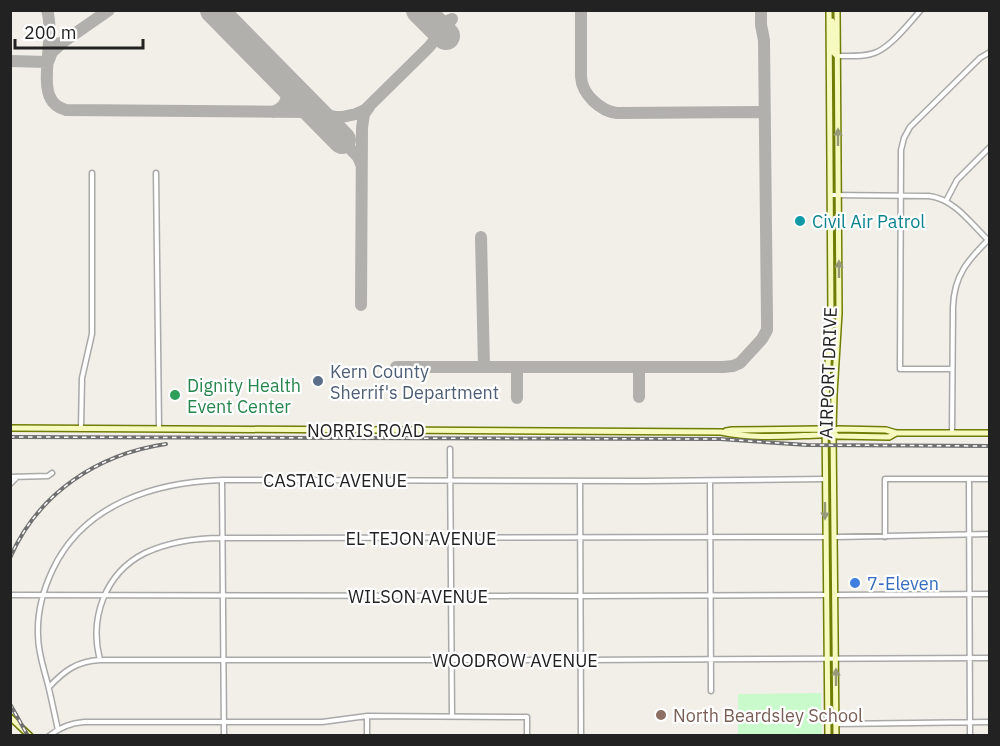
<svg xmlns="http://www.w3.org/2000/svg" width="1000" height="746" viewBox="0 0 1000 746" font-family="'IBM Plex Sans',sans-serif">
<rect width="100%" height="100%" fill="#f2efe9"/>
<path fill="#c8facc" d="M821,693L822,735H738V694Z"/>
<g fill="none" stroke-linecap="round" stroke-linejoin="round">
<path stroke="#b1b0ac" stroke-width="12" d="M47,10C55,36 40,81 51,99C54,105 59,108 66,110L310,112L335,117H342L356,114L365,110L429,47L452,19C439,26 431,20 421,10
M581,10V77C582,94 600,111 617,113L758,112L762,113L765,117
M63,42L109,10
M254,51C265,62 292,82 286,100C284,107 279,110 273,112
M10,61L48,62L52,52L63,42L58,44L53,43L50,35
M284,80L312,108L320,113
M342,140L358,157L361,164
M481,237L484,367
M361,305L362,128L364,114L369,107
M396,367H723L733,366L740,363L762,339L767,330V320L764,40L761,25V10
M517,367V398
M639,397V367"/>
<path stroke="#b1b0ac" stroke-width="28" d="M214,10L342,140
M420,10L446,36"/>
<g stroke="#a9a9a9" stroke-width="7">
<path id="street" d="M837,56C848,56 860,57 871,54C889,50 908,24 921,10
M156,173L159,429
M830,195L929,196C955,199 972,225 990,242
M946,201L957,180L990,147
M952,369H900L901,150L904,138L910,127L980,58L990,52
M81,428L82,378L92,334V173
M952,433L953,307C954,275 968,260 990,238
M450,449L452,716
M10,477L48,476L52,473
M969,479L970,736
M222,480L224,736
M580,481L581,736
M710,481L711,691
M10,484L17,477
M835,537L990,534
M885,537V479H990
M10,595L580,596L826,595
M835,595L990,594
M100,660C89,618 105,573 145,553C169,542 197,538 222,538L826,537
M49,687C64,671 77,661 100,660H581L990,658
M367,716V736
M836,724L990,722
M58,730C55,716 52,702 49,689C45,671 38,655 38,635C37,612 43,590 53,569C84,504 155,482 222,480L644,481L825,479
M49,736C60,727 70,723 84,722H322L367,716L527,717V736"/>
</g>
<g stroke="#707d05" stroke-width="8">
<path id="secondary" d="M832,21L833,52L837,56
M10,428L721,432C753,439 787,436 820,435L825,432
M726,431L732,430L821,429C827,433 832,433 838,429L886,430L896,433H990
M833,432L837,436L889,437L896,433
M10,717L30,736
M828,736L825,415L831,315L829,10
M836,736L833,432L834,394L839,313L837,10"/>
</g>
<use href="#street" stroke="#fff" stroke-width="4"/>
<use href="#secondary" stroke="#f7fabf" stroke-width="5"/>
<g stroke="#707070" stroke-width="4">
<path id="rail" d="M10,437L720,439L807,445L990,446
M10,558C38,493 98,454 166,444
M10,704L28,736"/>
</g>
<use href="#rail" stroke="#fff" stroke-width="1.5" stroke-dasharray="4.5" stroke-linecap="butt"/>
</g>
<defs><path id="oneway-solid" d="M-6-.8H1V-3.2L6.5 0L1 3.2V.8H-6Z" transform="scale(1.5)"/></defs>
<g fill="#979978">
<use href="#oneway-solid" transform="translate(838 137) rotate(-90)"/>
<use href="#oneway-solid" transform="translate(839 269) rotate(-90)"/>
<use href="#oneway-solid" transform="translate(825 511) rotate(90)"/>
<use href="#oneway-solid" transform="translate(836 677) rotate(-90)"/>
</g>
<circle fill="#0f9aa8" stroke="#fff" stroke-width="2" cx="800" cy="221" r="6"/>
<circle fill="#5c6f8a" stroke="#fff" stroke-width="2" cx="318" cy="381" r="6"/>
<circle fill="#2e9e5b" stroke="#fff" stroke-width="2" cx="175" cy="395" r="6"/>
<circle fill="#3f7fe0" stroke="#fff" stroke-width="2" cx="855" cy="583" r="6"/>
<circle fill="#8d6e63" stroke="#fff" stroke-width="2" cx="661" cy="715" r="6"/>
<g text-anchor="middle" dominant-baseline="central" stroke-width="4.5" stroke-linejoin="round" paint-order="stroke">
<g font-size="18" fill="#0d838f" stroke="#fff" text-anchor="start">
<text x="812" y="221">Civil Air Patrol</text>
</g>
<g font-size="18" fill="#4e5e75" stroke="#fff" text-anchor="start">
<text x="330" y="371">Kern County<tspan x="330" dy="21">Sherrif's Department</tspan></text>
</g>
<g font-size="18" fill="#222" stroke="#fff">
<text transform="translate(828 373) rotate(-88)">AIRPORT DRIVE</text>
<text x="366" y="430">NORRIS ROAD</text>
<text x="335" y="480">CASTAIC AVENUE</text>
<text x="421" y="538">EL TEJON AVENUE</text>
<text x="418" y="596">WILSON AVENUE</text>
<text x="515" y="660">WOODROW AVENUE</text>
</g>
<g font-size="18" fill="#27864d" stroke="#fff" text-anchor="start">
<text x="187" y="385">Dignity Health<tspan x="187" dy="21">Event Center</tspan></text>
</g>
<g font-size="18" fill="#366cbe" stroke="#fff" text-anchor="start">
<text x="867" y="583">7-Eleven</text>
</g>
<g font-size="18" fill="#785e54" stroke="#fff" text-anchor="start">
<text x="673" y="715">North Beardsley School</text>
</g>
</g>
<rect width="1000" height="746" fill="none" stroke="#222222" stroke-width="24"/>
<path d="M15 39v9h128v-9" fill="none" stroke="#222222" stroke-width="3"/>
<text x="24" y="39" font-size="18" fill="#222222" stroke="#ffffff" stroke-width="4.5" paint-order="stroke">200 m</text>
</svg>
